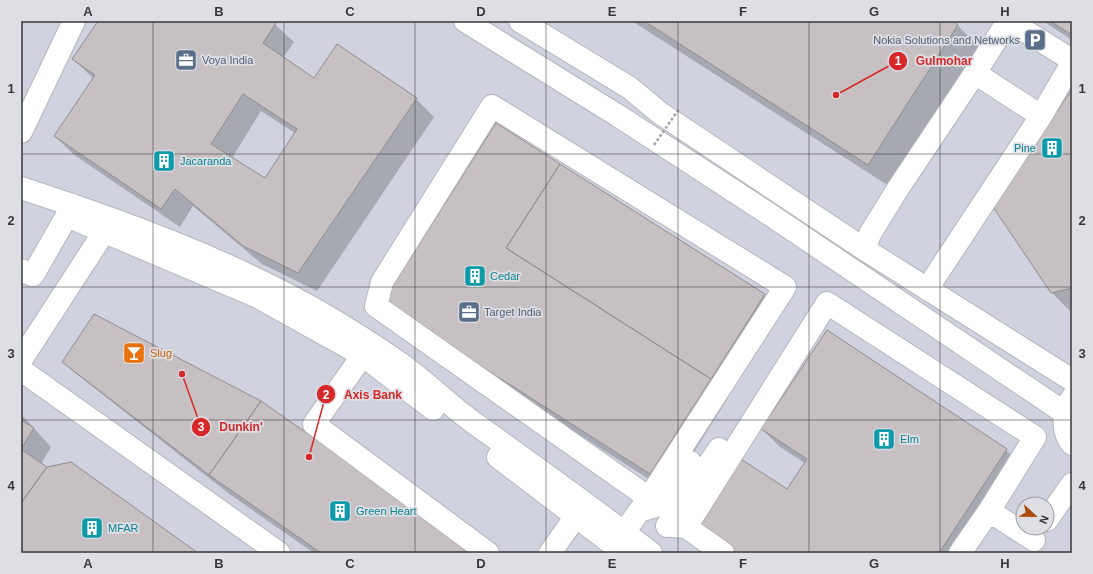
<svg xmlns="http://www.w3.org/2000/svg" width="1093" height="574" viewBox="0 0 1093 574" font-family="Arial,sans-serif">
<rect width="100%" height="100%" fill="#dddfe5"/>
<path fill="#d0d2df" fill-rule="evenodd" d="M21,21H1072V553H21ZM1023,504H1047V528H1023Z"/>
<path fill="#0003" fill-rule="evenodd" d="M99,21H271L294,42L283,58L314,79L416,99L434,117L317,291L262,264L193,206L180,227L73,154L55,136L94,79L73,59ZM261,111L295,133L266,180L232,158Z
M632,21H951L958,26L981,49L892,188Z
M1043,21H1072V40Z
M1072,90V310L1070,311L1052,293Z
M764,295L777,309L724,393L728,398L669,492L401,321Z
M64,362L475,553H314L228,493L74,372Z
M21,414L51,447L41,464L196,553H21Z
M762,429L1006,450L1024,468L968,553H730L787,491L805,463L780,447Z"/>
<path fill="#c7c0c3" stroke="#938c8f" fill-rule="evenodd" d="M98,21H273L276,23L263,43L314,78L337,44L417,98L298,273L243,246L175,189L161,209L54,136L95,75L72,59ZM243,94L297,129L265,178L211,144Z
M644,21H952L958,25L868,165Z
M1050,21H1072V35Z
M1072,89V288L1051,293L993,207Z
M496,123L560,164L506,248L711,379L650,474L382,303Z
M560,164L765,294L711,379L506,248Z
M94,314L261,401L209,475L62,362Z
M827,330L1007,449L939,553H737L697,526L741,459L787,489L807,459L761,429Z
M261,401L471,548L467,553H321L209,475Z
M21,420L34,428L21,449L47,467L21,503Z
M71,462L198,553H21V503L47,467Z"/>
<g fill="none" stroke-linecap="round" stroke-linejoin="round">
<g stroke="#b5b6bc" stroke-width="24">
<path id="minor" d="M465,21L617,115L766,212L1065,413
M520,21L630,88L660,113L864,249L1072,380
M1009,21L1072,60
M975,73L1008,21
M1041,116L1072,63
M21,132L74,21
M21,188C125,222 229,260 323,314C350,330 377,347 401,364C425,381 446,402 470,420C531,464 592,507 651,553
M67,216L256,296L362,355L433,409
M864,249L870,234L897,190L975,73L1041,116L927,289
M21,270L33,275L73,205
M370,345L314,424L488,553
M21,360L104,232
M21,370L279,553
M1072,398C1062,410 1062,432 1072,444
M498,457L624,553
M639,511L663,504L690,462
M989,511L1034,540
M1047,520L1072,484
M667,526L719,449
M673,526L686,527L723,553
M686,527L827,303L1035,437L989,511L960,553
M624,532L649,498L785,287L492,106L382,282L376,306L649,498
M550,553L576,516"/>
</g>
<use href="#minor" stroke="#fff" stroke-width="22"/>
<path stroke="#a5a6ab" stroke-width="2.5" stroke-dasharray="3 2" stroke-linecap="butt" d="M654,145L679,109"/>
</g>
<path fill="none" stroke="#37373a" stroke-width="1" stroke-opacity="0.55" d="M153,21V553M284,21V553M415,21V553M546,21V553M678,21V553M809,21V553M940,21V553M21,154H1072M21,287H1072M21,420H1072"/>
<defs>
<g id="parking-square" transform="scale(1.15)"><rect x="-9" y="-9" width="18" height="18" rx="4" fill="#5c6f8a" stroke="#dddfe5"/><path d="M-3.5-5.5H1a3.5 3.5 0 0 1 0 7H-1V5.5H-3.5ZM-1-3.4V-.6H.8a1.4 1.4 0 0 0 0-2.8Z" fill="#fff"/></g>
<g id="office-square" transform="scale(1.15)"><rect x="-9" y="-9" width="18" height="18" rx="4" fill="#5c6f8a" stroke="#dddfe5"/><path d="M-6-3h4V-5.5h4V-3h4V5H-6ZM-1-4.5V-3h2v-1.5ZM-6 0V1H6V0Z" fill="#fff"/></g>
<g id="building-square" transform="scale(1.15)"><rect x="-9" y="-9" width="18" height="18" rx="4" fill="#0f9aa8" stroke="#dddfe5"/><path d="M-4-6H4V6H1V3H-1V6H-4ZM-2.5-4.3h1.7v1.8h-1.7ZM.8-4.3h1.7v1.8H.8ZM-2.5-1h1.7V.8h-1.7ZM.8-1h1.7V.8H.8Z" fill="#fff"/></g>
<g id="bar-square" transform="scale(1.15)"><rect x="-9" y="-9" width="18" height="18" rx="4" fill="#e8710a" stroke="#dddfe5"/><path d="M-6-5H6L.8 .8V4.5H3.5V6h-7V4.5H-.8V.8Z" fill="#fff"/></g>
</defs>
<g fill-rule="evenodd">
<use href="#parking-square" x="1035" y="40"/>
<use href="#office-square" x="186" y="60"/>
<use href="#building-square" x="1052" y="148"/>
<use href="#building-square" x="164" y="161"/>
<use href="#building-square" x="475" y="276"/>
<use href="#office-square" x="469" y="312"/>
<use href="#bar-square" x="134" y="353"/>
<use href="#building-square" x="884" y="439"/>
<use href="#building-square" x="340" y="511"/>
<use href="#building-square" x="92" y="528"/>
</g>
<g text-anchor="middle" dominant-baseline="central" stroke-width="3.5" stroke-linejoin="round" paint-order="stroke">
<g font-size="11" fill="#4e5e75" stroke="#dddfe5" text-anchor="start">
<text x="1020" y="40" text-anchor="end">Nokia Solutions and Networks</text>
<text x="202" y="60">Voya India</text>
<text x="484" y="312">Target India</text>
</g>
<g font-size="11" fill="#0d838f" stroke="#dddfe5" text-anchor="start">
<text x="1036" y="148" text-anchor="end">Pine</text>
<text x="180" y="161">Jacaranda</text>
<text x="490" y="276">Cedar</text>
<text x="900" y="439">Elm</text>
<text x="356" y="511">Green Heart</text>
<text x="108" y="528">MFAR</text>
</g>
<g font-size="11" fill="#c56008" stroke="#dddfe5" text-anchor="start">
<text x="150" y="353">Slug</text>
</g>
</g>
<path fill="none" stroke="#d62828" stroke-width="1.5" d="M836 95L898 61M309 457L326 394M182 374L201 427"/>
<g fill="#d62828" stroke="#dddfe5" stroke-width="1.5">
<circle cx="836" cy="95" r="4"/>
<circle cx="309" cy="457" r="4"/>
<circle cx="182" cy="374" r="4"/>
<circle cx="898" cy="61" r="10"/>
<circle cx="326" cy="394" r="10"/>
<circle cx="201" cy="427" r="10"/>
</g>
<g font-size="12" text-anchor="middle" font-weight="bold" fill="#fff">
<text x="898" y="65">1</text>
<text x="326" y="399">2</text>
<text x="201" y="431">3</text>
</g>
<g font-size="12" text-anchor="middle" font-weight="bold" fill="#d62828" stroke="#dddfe5" stroke-width="3.5" stroke-linejoin="round" paint-order="stroke">
<text x="944" y="65">Gulmohar</text>
<text x="373" y="399">Axis Bank</text>
<text x="241" y="431">Dunkin'</text>
</g>
<rect width="1093" height="574" fill="none" stroke="#dddfe5" stroke-width="44"/>
<g transform="translate(1035 516) rotate(112)"><circle r="19" fill="#dddfe5" stroke="#9b9ca1"/>
<path d="M0-3L7 15L0 10L-7 15Z" fill="#ad4b0f"/>
<text y="-6" font-size="11" font-weight="bold" text-anchor="middle" fill="#37373a">N</text>
</g>
<rect x="22" y="22" width="1049" height="530" fill="none" stroke="#37373a" stroke-width="1.5"/>
<g font-size="13" text-anchor="middle" font-weight="bold" fill="#37373a">
<text x="88" y="16">A</text>
<text x="219" y="16">B</text>
<text x="350" y="16">C</text>
<text x="481" y="16">D</text>
<text x="612" y="16">E</text>
<text x="743" y="16">F</text>
<text x="874" y="16">G</text>
<text x="1005" y="16">H</text>
<text x="11" y="93">1</text>
<text x="1082" y="93">1</text>
<text x="11" y="225">2</text>
<text x="1082" y="225">2</text>
<text x="11" y="358">3</text>
<text x="1082" y="358">3</text>
<text x="11" y="490">4</text>
<text x="1082" y="490">4</text>
<text x="88" y="568">A</text>
<text x="219" y="568">B</text>
<text x="350" y="568">C</text>
<text x="481" y="568">D</text>
<text x="612" y="568">E</text>
<text x="743" y="568">F</text>
<text x="874" y="568">G</text>
<text x="1005" y="568">H</text>
</g>
</svg>
